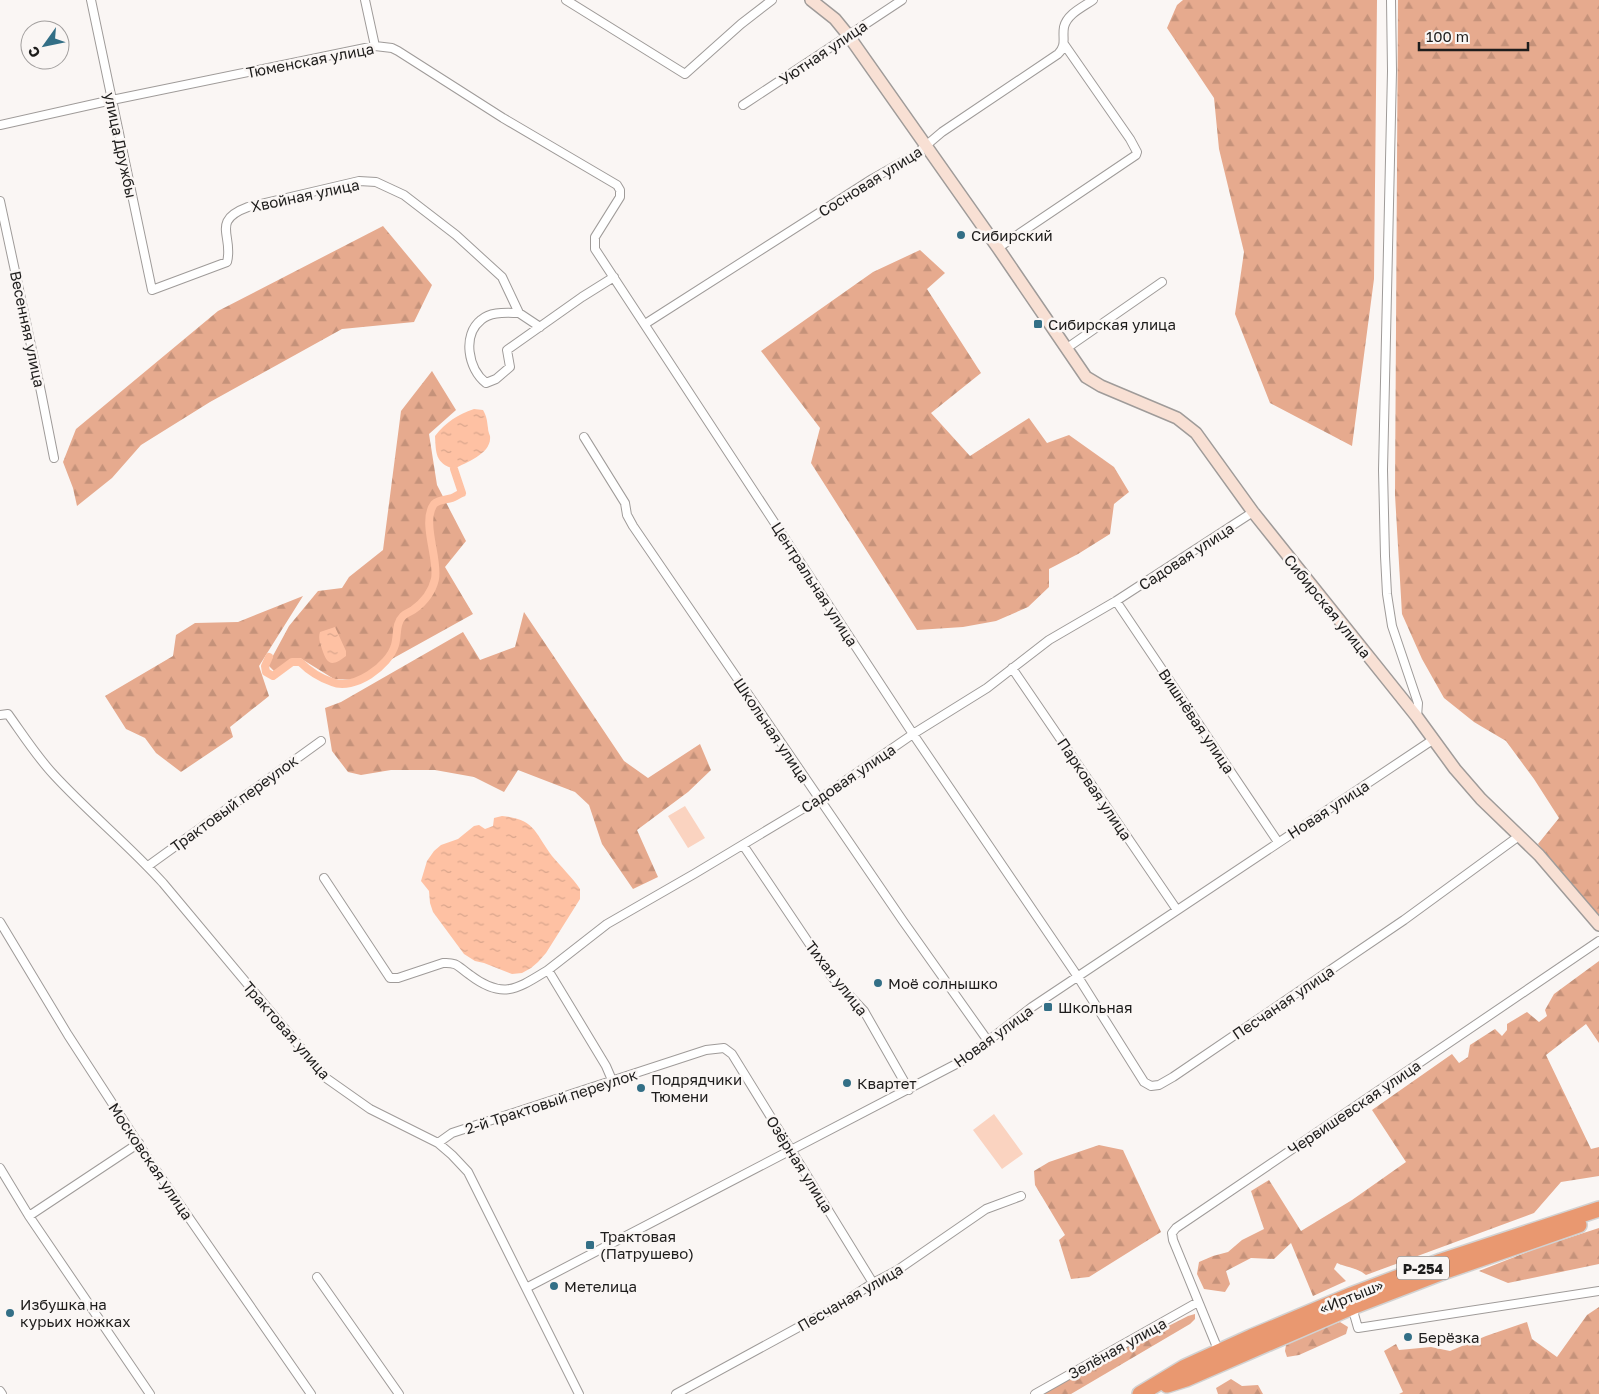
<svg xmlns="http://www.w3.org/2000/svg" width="1599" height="1394" viewBox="0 0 1599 1394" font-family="'Golos Text',sans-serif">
<defs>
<pattern id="forest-firs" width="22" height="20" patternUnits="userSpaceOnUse" patternTransform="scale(1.25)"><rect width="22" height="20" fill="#e6aa8e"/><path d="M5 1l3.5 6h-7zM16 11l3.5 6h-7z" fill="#c5927a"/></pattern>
<pattern id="water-ripples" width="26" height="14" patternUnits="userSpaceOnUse" patternTransform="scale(1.25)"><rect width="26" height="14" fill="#fec1a3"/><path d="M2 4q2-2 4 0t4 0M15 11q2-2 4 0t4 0" fill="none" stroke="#d9a58c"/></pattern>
</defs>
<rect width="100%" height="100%" fill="#faf6f4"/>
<path fill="#fad3c0" d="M685,806L705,838L688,848L668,816Z
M994,1114L1023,1154L1002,1169L973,1130Z"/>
<path fill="url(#forest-firs)" d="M1183,0H1377L1374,279L1352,446L1270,403L1235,314L1244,252L1219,149L1214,98L1167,28L1177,5Z
M1398,0H1599V919L1538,844L1559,818L1534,779L1506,741L1474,722L1444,698L1422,659L1402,614L1395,495Z
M383,226L432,285L414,322L342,329L210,402L141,445L112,478L77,506L73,488L63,462L76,429L218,311Z
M920,250L945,273L927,289L981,373L931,413L970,456L1029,418L1047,443L1069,435L1114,467L1129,492L1114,504L1110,534L1078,554L1049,569V587L1028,607L996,621L963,627L917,630L811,463L820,428L761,351L873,272Z
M432,371L456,410L429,434L437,485L466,541L445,567L473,614L354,680L334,679L300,658L275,672L268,665L289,626L318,591L342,588L349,577L383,550L401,411Z
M303,596L259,666L269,696L230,727L233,737L181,772L156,753L145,738L126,729L105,696L173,656L176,635L195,623L238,622Z
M524,612L624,761L648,778L700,744L711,770L688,792L637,830L658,877L633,889L602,844L589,805L575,792L518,770L504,792L474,777L435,770H391L361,775L348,772L332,751L325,708L341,702L463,632L480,660L515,647Z
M1599,961V1043L1586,1024L1546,1055L1591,1149L1599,1147V1176L1561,1182L1534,1213L1366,1275C1356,1267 1348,1268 1337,1263L1334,1269L1346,1281L1313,1296L1291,1243L1274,1259L1251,1258L1226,1271L1230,1284L1225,1292L1204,1289L1197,1274L1199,1262L1213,1256L1228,1252L1242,1240L1264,1229L1251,1191L1269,1180L1301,1231L1352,1200L1406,1162L1372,1110L1452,1054L1459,1063L1468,1057L1470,1045L1495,1029L1502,1036L1507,1030V1024L1527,1012L1539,1022L1547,1016L1545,1010L1554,994Z
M1099,1145L1123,1150L1161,1232L1089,1277L1071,1279L1059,1240L1065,1235L1035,1185L1034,1171L1049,1162Z
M1599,1228V1264L1508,1283L1479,1271L1540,1247Z
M1599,1307V1394H1399L1403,1392L1384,1351L1396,1344L1399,1350L1431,1347L1450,1351L1486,1336L1527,1322L1532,1339L1557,1357L1587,1315Z
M1195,1314V1319L1190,1324L1071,1394H1042L1104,1359L1188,1316Z
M1340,1322L1348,1327L1346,1334L1299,1355L1287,1357L1285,1351L1286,1345C1303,1334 1320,1328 1340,1322Z
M1231,1379L1242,1386L1258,1385L1263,1394H1218L1216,1388Z"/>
<path fill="url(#water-ripples)" d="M474,409L483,410C487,417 487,421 488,428C488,431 489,433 490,436C492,454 466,462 454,469C435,463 436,453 435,436C446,422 457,415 474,409Z
M335,627L346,651V656C332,667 327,665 322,649C320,643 318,638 320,632Z
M502,816C535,819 535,833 552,856C561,867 572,877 580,889V899L546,953L538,962L531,968L522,973L512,974L484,963L475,961L464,954L433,912L430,903L429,891L421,881L427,861L434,851L441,845L458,839L474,826L479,825L485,829L493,826L494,818Z"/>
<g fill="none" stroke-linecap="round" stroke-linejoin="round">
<path stroke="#fec1a3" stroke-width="8" d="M269,657L265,666L266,672L273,676L292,662H300C308,670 320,678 332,682C354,691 389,666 395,645C398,635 395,624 403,616C406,613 410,612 413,610C423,603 432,592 435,579C439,559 421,522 434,504C439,499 446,500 452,498C455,497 459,494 462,493L454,469"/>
<g stroke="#9f9b99" stroke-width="10">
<path id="street" d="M91,0L152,290L227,262C234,236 210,221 248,207L359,181L376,182L404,195L456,235L502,277L519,313L540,327
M365,0L375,46
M566,0L685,74L741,24L772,0
M1391,0L1392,71L1383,470L1385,556L1387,594L1392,626L1418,703L1417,717
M743,105L902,0
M0,125L112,100L375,46L392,48L398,51L503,118L617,185L620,190V197L595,237V249L913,734L1078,977L1144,1082L1151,1086L1159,1085L1173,1077L1404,920L1519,836
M0,201L41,392L54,458
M998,248L1136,155L1137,152L1130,139L1064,44
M519,313C507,313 491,311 481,320C462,335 468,369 486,383L496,379L510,367L507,350L582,297L614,277
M645,324L872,179L916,154L942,132L1058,54C1067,45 1062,38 1064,27C1067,14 1083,7 1093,0
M1067,348L1162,282
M584,437L625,503L627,515L633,526L903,921L988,1041
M1116,601L1278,842
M1012,668L1177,910
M0,715L8,714C23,735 37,757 54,775C89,813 129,845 163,883L326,1078L370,1109L438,1143L452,1155L468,1172L579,1394
M743,845L831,976L864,1011L909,1090
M148,866L321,741
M324,878L390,978H398L443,963C458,962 458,967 470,975C503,1000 517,989 548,970
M0,922L68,1035L149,1160L311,1394
M612,1080L606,1066L548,970L607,924L694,874L819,799L913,734L987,688L1049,640L1116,601L1253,512
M438,1143L452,1133L706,1050L724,1048L732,1054L873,1283
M0,1168L29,1216L150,1394
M29,1216L139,1143
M317,1277L399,1394
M526,1288L962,1061L1032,1007L1434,739
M1352,1307L1358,1328L1599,1291
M1219,1352L1173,1240L1172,1233L1176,1228L1599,941
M0,1391L2,1394
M676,1394L841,1304L873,1283L896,1271L986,1209L1021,1196
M1035,1394L1198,1302"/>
</g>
<g stroke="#9f9b99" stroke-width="14">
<path id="secondary" d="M811,0L835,19L848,35L998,248L1086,377L1101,386L1177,418L1196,433L1253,512L1417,717L1455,769L1481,799L1539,855L1599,925"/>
</g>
<g stroke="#d2d2d2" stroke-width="18">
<path id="highway" d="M1167,1385L1186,1379L1352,1307L1443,1272L1579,1225
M1140,1394L1185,1367L1251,1337L1351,1295L1441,1261L1599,1209"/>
</g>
<use href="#street" stroke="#fff" stroke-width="8"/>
<use href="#secondary" stroke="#f8e0d4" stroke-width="11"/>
<use href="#highway" stroke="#e99870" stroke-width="15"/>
</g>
<g fill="#336f86" stroke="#faf6f4" stroke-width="2">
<circle cx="961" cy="235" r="5"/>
<rect x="1033" y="319" width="10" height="10" rx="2.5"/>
<circle cx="878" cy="983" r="5"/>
<rect x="1043" y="1002" width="10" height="10" rx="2.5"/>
<circle cx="847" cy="1083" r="5"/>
<circle cx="641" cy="1088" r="5"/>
<rect x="585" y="1240" width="10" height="10" rx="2.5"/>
<circle cx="554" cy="1286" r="5"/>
<circle cx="10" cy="1313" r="5"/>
<circle cx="1408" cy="1337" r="5"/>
</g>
<g text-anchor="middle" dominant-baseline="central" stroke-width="5" stroke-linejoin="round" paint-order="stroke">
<rect fill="#faf6f4" stroke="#605e5d" stroke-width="1" x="1397" y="1256.5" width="52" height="23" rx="4"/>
<g font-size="14" font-weight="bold" fill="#1e1d1c">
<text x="1423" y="1268">Р-254</text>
</g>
<g font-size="15" fill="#1e1d1c" stroke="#faf6f4">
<text transform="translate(823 52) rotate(-34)">Уютная улица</text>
<text transform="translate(310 60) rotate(-11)">Тюменская улица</text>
<text transform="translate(121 145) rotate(78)">улица Дружбы</text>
<text transform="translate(870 181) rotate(-32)">Сосновая улица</text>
<text transform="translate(305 195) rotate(-12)">Хвойная улица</text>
<text transform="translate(28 329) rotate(78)">Весенняя улица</text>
<text transform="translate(1186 556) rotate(-33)">Садовая улица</text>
<text transform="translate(815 584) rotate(57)">Центральная улица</text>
<text transform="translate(1328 606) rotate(51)">Сибирская улица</text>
<text transform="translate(1197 721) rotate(56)">Вишнёвая улица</text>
<text transform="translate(772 730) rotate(56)">Школьная улица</text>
<text transform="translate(848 778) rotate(-34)">Садовая улица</text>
<text transform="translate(1095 789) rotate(56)">Парковая улица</text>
<text transform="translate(234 803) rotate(-36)">Трактовый переулок</text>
<text transform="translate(1328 809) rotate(-33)">Новая улица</text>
<text transform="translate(837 978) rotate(52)">Тихая улица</text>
<text transform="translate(1283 1002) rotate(-34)">Песчаная улица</text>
<text transform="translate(287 1030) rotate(49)">Трактовая улица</text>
<text transform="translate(993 1036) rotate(-36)">Новая улица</text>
<text transform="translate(551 1101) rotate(-18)">2-й Трактовый переулок</text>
<text transform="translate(1354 1107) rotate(-34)">Червишевская улица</text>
<text transform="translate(151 1161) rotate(56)">Московская улица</text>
<text transform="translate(800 1164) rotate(58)">Озёрная улица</text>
<text transform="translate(1351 1296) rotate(-22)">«Иртыш»</text>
<text transform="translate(850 1297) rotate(-30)">Песчаная улица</text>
<text transform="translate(1117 1348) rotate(-29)">Зелёная улица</text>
</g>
<g font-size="15" fill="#1e1d1c" stroke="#faf6f4" text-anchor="start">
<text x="971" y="235">Сибирский</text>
<text x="1048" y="324">Сибирская улица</text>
<text x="888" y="983">Моё солнышко</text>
<text x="1058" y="1007">Школьная</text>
<text x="651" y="1079">Подрядчики<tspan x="651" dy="17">Тюмени</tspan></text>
<text x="857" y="1083">Квартет</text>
<text x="600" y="1236">Трактовая<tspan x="600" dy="17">(Патрушево)</tspan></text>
<text x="564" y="1286">Метелица</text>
<text x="20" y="1304">Избушка на<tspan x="20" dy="17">курьих ножках</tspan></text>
<text x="1418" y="1337">Берёзка</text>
</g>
</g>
<g transform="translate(45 45) rotate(237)"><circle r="24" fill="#faf6f4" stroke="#a29f9e"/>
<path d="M0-4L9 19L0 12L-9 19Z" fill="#336f86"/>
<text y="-8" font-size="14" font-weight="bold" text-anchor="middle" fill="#1e1d1c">С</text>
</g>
<path d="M1419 42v8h109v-8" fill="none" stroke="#1e1d1c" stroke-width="2.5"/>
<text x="1426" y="42" font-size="15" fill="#1e1d1c" stroke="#faf6f4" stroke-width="4" paint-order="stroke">100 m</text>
</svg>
